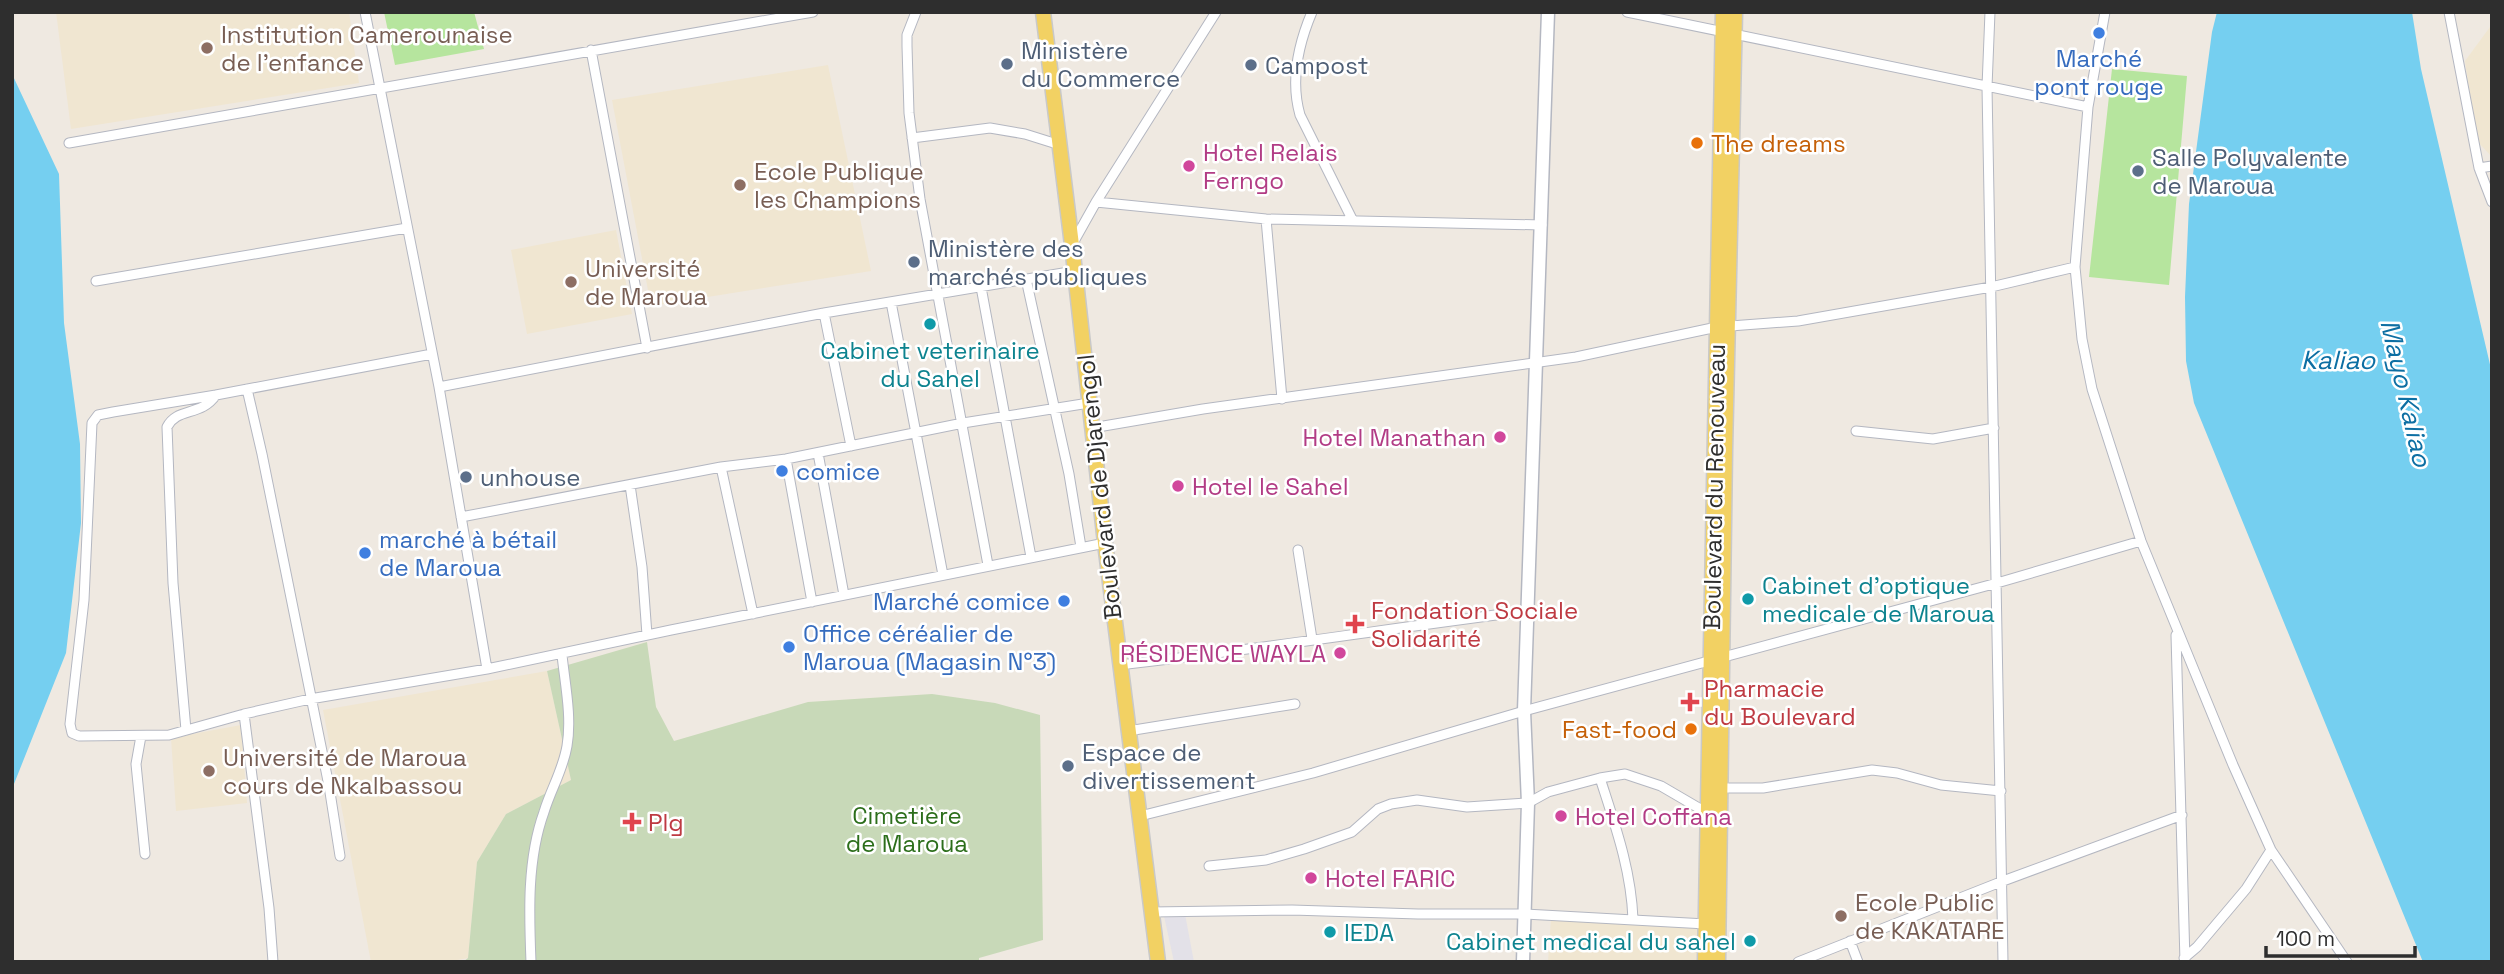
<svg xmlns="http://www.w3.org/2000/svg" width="2504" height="974" viewBox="0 0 2504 974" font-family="'Space Grotesk',sans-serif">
<rect width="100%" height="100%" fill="#efe9e1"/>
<path fill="#e3e1e8" d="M1185,914L1194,962H1174L1164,916Z"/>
<path fill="#f0e6d1" d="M56,12H349L359,83L71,129Z
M2490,27L2492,28V157L2476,140L2465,61Z
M828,65L871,271L651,306L612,100Z
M616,230L632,314L527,334L511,250Z
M547,671L571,780L506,814L477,862L468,958L447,962H371L323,710Z
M241,725L247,803L176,811L171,738Z
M1551,918L1702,926L1700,962H1548Z"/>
<path fill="#b6e59e" d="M384,12H474L484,49L395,65Z
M2112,69L2187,76L2169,285L2089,277Z"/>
<path fill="#c8d9b8" d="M647,642L656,707L674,741L808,702L932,694L995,703L1040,715L1043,940L979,958V962H463L468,958L477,862L506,814L571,780L547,671Z"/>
<path fill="#75cff0" d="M2217,12H2412L2421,69L2492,373V962H2423L2194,403L2186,361L2185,297L2189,204L2212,32Z
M12,74L59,174L64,323L80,444L81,523L66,653L12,789Z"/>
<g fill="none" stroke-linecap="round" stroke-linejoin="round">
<g stroke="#b4b7c1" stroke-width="11">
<path id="minor" d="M365,12L439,387L487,669
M916,12L907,35V46L909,113L920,199L988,565
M1312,12C1298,45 1290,80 1300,115L1353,221
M1627,12L2088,107
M1990,12L1987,87L2003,962
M2105,12L2088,107L2075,267L2082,339L2092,389L2141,541L2233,765L2271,850L2347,962
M2449,12L2479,168L2492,202
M591,50L647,348
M912,138L990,128L1025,134L1060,145
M69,143L813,12
M2479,168L2492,166
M1096,202L1266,219L1542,225
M1266,219L1282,399
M1073,243L1096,202L1216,12
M1026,279L1069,474L1081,547
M96,281L407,228
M981,287L1031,557
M891,302L943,575
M824,313L851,446
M439,387L824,313L1075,271
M247,389L262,454L329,786L340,856
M216,395L113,412L98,415L92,423L84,600L70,724L72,733L79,736L169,735L244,714L310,699L487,669L671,630L1105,543
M1092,428L1203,409L1576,357L1717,327L1798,321L1991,287L2075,267
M1856,431L1933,439L1994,428
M818,453L844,595
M786,459L812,602
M721,467L753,614
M630,485L642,567L647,635
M461,517L721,467L786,459L963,423L1089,403
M1298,550L1312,639
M2176,635L2185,962
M1119,665C1256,650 1391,628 1527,611
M244,714L269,908L273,962
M186,730L173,583L167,427C177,407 201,417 216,395L432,354
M1128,731L1295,704
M141,736L136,764L145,854
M1600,778C1615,825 1631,869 1633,919
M1721,788H1763L1872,770L1897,773L1941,785L2001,791
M1140,816L1313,773L1524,711L1997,583L2141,541
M1209,866L1266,860L1304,849L1352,832L1378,809L1391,804L1417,800L1467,807L1528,803L1548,792L1600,778L1625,774L1661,786L1709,814
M1151,912L1292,910L1418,914H1525L1706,924
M1850,941L1858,962
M2184,958L2197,947L2246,889L2271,850
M531,962C529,913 527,859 544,812C551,789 563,770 567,746C572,717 565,684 562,655
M1798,962L2003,881L2182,815"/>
</g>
<g stroke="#b4b7c1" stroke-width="15">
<path id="secondary" d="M1523,962L1528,803L1524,711L1548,12"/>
</g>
<g stroke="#c9c9c9" stroke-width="17">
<path id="primary" d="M1043,12L1072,245L1105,543L1158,962
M1705,962L1723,12
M1718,962L1725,450L1735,12"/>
</g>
<use href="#minor" stroke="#fff" stroke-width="9"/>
<use href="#secondary" stroke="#fff" stroke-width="12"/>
<use href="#primary" stroke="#f2d163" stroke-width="14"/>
</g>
<g fill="#3f7fe0" stroke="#fff" stroke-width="2.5">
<circle cx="2099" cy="33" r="7"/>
<circle cx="782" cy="471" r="7"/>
<circle cx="365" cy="553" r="7"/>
<circle cx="1064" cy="601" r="7"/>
<circle cx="789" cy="647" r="7"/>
</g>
<g fill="#8d6e63" stroke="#fff" stroke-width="2.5">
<circle cx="207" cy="48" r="7"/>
<circle cx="740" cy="185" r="7"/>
<circle cx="571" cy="282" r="7"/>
<circle cx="209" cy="771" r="7"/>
<circle cx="1841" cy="916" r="7"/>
</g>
<g fill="#5c6f8a" stroke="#fff" stroke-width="2.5">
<circle cx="1007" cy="64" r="7"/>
<circle cx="1251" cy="65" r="7"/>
<circle cx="2138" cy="171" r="7"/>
<circle cx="914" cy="262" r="7"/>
<circle cx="466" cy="477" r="7"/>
<circle cx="1068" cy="766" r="7"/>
</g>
<g fill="#e8710a" stroke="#fff" stroke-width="2.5">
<circle cx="1697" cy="143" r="7"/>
<circle cx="1691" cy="729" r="7"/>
</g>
<g fill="#d1479c" stroke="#fff" stroke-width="2.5">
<circle cx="1189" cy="166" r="7"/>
<circle cx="1500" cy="437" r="7"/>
<circle cx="1178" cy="486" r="7"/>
<circle cx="1340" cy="653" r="7"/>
<circle cx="1561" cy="816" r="7"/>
<circle cx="1311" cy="878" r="7"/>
</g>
<g fill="#0f9aa8" stroke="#fff" stroke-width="2.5">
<circle cx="930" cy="324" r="7"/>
<circle cx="1748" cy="599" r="7"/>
<circle cx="1330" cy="932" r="7"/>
<circle cx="1750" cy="941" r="7"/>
</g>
<g fill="#e0444e" stroke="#fff" stroke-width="2.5">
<path d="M1351.5 613.5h7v7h7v7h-7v7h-7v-7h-7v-7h7z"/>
<path d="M1686.5 691.5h7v7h7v7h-7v7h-7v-7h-7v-7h7z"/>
<path d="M628.5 811.5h7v7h7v7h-7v7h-7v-7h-7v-7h7z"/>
</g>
<g text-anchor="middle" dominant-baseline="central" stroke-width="5" stroke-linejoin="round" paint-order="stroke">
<g font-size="24" fill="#785e54" stroke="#fff" text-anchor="start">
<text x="221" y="34">Institution Camerounaise<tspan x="221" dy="28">de l'enfance</tspan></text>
<text x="754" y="171">Ecole Publique<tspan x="754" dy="28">les Champions</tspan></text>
<text x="585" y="268">Université<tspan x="585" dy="28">de Maroua</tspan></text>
<text x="223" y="757">Université de Maroua<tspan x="223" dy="28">cours de Nkalbassou</tspan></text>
<text x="1855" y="902">Ecole Public<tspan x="1855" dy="28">de KAKATARE</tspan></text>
</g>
<g font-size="24" fill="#4e5e75" stroke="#fff" text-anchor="start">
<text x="1021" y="50">Ministère<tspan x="1021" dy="28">du Commerce</tspan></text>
<text x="1265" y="65">Campost</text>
<text x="2152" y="157">Salle Polyvalente<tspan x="2152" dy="28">de Maroua</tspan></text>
<text x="928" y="248">Ministère des<tspan x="928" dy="28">marchés publiques</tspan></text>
<text x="480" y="477">unhouse</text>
<text x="1082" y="752">Espace de<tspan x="1082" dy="28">divertissement</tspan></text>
</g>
<g font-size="24" fill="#366cbe" stroke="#fff" text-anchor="start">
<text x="2099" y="58" text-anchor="middle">Marché<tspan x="2099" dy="28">pont rouge</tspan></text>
<text x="796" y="471">comice</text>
<text x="379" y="539">marché à bétail<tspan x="379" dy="28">de Maroua</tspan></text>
<text x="1050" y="601" text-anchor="end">Marché comice</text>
<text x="803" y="633">Office céréalier de<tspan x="803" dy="28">Maroua (Magasin N°3)</tspan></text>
</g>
<g font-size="24" fill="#c56008" stroke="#fff" text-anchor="start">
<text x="1711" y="143">The dreams</text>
<text x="1677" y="729" text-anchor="end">Fast-food</text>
</g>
<g font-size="24" fill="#b23c85" stroke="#fff" text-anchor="start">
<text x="1203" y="152">Hotel Relais<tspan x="1203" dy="28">Ferngo</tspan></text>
<text x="1486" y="437" text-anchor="end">Hotel Manathan</text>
<text x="1192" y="486">Hotel le Sahel</text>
<text x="1326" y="653" text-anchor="end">RÉSIDENCE WAYLA</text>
<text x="1575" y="816">Hotel Coffana</text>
<text x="1325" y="878">Hotel FARIC</text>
</g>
<g font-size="24" fill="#0d838f" stroke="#fff" text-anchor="start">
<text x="930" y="350" text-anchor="middle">Cabinet veterinaire<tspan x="930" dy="28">du Sahel</tspan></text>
<text x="1762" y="585">Cabinet d'optique<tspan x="1762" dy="28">medicale de Maroua</tspan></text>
<text x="1344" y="932">IEDA</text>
<text x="1736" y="941" text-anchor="end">Cabinet medical du sahel</text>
</g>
<g font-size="24" fill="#2e2e2e" stroke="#fff">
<text transform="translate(1099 487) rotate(-96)">Boulevard de Djarengol</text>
<text transform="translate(1714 487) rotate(-89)">Boulevard du Renouveau</text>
</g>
<g font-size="24" fill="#be3a42" stroke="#fff" text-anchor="start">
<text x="1371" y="610">Fondation Sociale<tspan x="1371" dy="28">Solidarité</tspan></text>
<text x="1704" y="688">Pharmacie<tspan x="1704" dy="28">du Boulevard</tspan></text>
<text x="648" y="822">Plg</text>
</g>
<g font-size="24" fill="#2c6e1b" stroke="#fff">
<text x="907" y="815">Cimetière<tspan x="907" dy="28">de Maroua</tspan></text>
</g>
<g font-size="26" font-style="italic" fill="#0d6fa3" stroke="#fff">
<text x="2338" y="360">Kaliao</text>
<text transform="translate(2406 393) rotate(77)">Mayo Kaliao</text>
</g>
</g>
<rect width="2504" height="974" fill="none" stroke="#2e2e2e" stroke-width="28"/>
<path d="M2266 946v10h149v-10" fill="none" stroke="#2e2e2e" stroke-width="3.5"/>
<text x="2276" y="946" font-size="21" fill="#2e2e2e" stroke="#ffffff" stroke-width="5" paint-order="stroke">100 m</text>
</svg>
